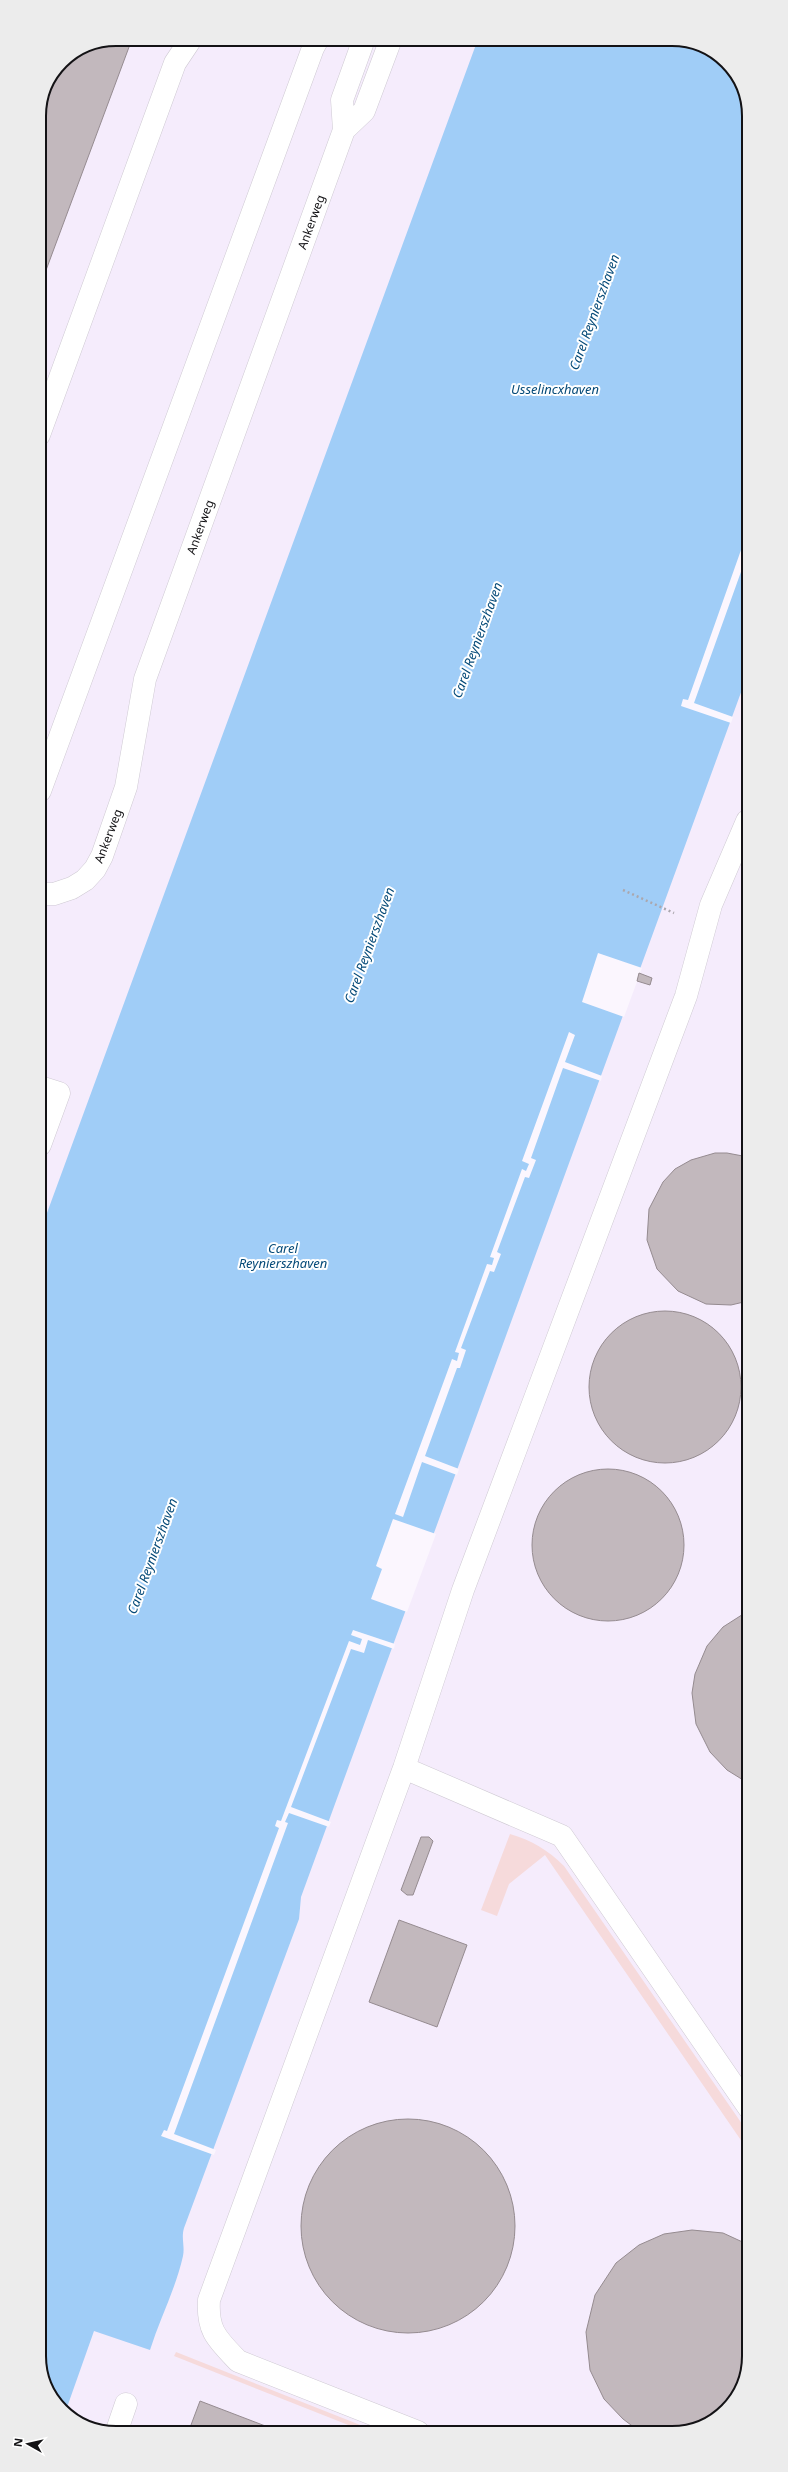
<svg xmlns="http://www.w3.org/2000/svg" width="788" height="2472" viewBox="0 0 788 2472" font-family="'Noto Sans',sans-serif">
<rect width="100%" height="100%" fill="#fbf6fe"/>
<path fill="#f5ecfc" d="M116,39H678L723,58L746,96L749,2357L733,2403L692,2430L110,2433L65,2414L42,2376L39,115L45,86L62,61L86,45Z"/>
<path fill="#f6dadb" d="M510,1834C531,1840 548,1850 564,1866L749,2134V2152L545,1855L509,1884L497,1916L481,1910Z
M176,2352L378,2432H366L174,2356Z"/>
<path fill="#a0cdf7" d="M478,39H678L723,58L746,96L747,676L301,1897L299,1919L184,2228C181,2238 185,2246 183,2256C176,2288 160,2318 150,2350L94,2331L65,2413L42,2376L40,1232Z"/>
<path fill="#fbf6fe" d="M747,533V555L694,703L733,717L731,723L681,706L683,699L688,700Z
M598,953L642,968L624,1017L582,1002Z
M569,1032L575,1035L565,1062L602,1076L601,1081L563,1068L531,1158L536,1160L529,1178L525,1177L497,1252L501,1254L494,1272L490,1271L461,1348L466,1350L460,1368H457L425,1456L459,1469L457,1475L422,1462L403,1517L395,1514L452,1359L457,1361L459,1353L455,1352L487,1264L492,1265L494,1258L490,1257L522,1169L526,1171L529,1164L522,1161Z
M393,1519L436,1534L407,1612L371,1599L382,1569L376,1566Z
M353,1630L395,1644L394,1649L368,1640L364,1653L351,1649L291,1807L331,1822L329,1827L289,1813L285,1822L288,1823L174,2134L216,2150L214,2155L161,2136L164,2130L167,2131L279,1828L275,1826L277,1820L281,1821L349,1641L360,1645L362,1639L351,1635Z"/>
<path fill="#c2b8bd" stroke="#958b90" d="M116,39H132L39,289V115L45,86L62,61L86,45Z
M639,973L652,978L650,985L637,981Z
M715,1153H727L748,1157V1301L731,1305L706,1304L678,1291L657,1269L647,1240L649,1209L663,1182L675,1169L691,1160Z
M589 1387a76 76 0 1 1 152 0a76 76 0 1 1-152 0Z
M532 1545a76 76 0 1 1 152 0a76 76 0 1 1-152 0Z
M748,1611V1783L727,1770L710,1752L696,1724L692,1693L695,1674L707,1646L723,1627Z
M421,1837H429L433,1841L413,1895H407L401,1890Z
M399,1920L467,1945L437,2027L369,2002Z
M301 2226a107 107 0 1 1 214 0a107 107 0 1 1-214 0Z
M692,2230L723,2233L749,2245V2357L733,2403L692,2430L639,2431L623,2419L604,2399L590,2370L586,2332L595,2295L616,2263L639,2245L664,2234Z
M200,2401L281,2432L188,2433Z"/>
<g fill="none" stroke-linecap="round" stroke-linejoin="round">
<g stroke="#cfcad3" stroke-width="23">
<path id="lane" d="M344,130L364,111L391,39
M39,435L175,63L191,39
M40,791L313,48L318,39
M40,894H54L72,888L85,880L95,869L102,856L126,787L145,679L344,130L342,100L364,39
M40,1087L59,1093L40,1145
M404,1768L562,1836L749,2108
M418,2432L238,2361C217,2339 207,2331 209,2300L404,1768L463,1590L686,996L711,905L747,821
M116,2433L126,2404"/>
</g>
<path stroke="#aba7ad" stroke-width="2.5" stroke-dasharray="2 3" stroke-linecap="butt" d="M623,890L674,913"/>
<use href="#lane" stroke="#fff" stroke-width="22"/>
</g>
<g text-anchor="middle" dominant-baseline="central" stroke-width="4" stroke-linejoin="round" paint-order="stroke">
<g font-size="12" fill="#131215" stroke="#fff">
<text transform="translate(311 222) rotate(-70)">Ankerweg</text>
<text transform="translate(200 527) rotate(-70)">Ankerweg</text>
<text transform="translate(108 836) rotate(-69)">Ankerweg</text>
</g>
<g font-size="13" font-style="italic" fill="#054a78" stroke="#fff">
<text transform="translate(594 312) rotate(-70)">Carel Reynierszhaven</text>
<text x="555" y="389">Usselincxhaven</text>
<text transform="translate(477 640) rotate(-70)">Carel Reynierszhaven</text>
<text transform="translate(369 945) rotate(-70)">Carel Reynierszhaven</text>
<text x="283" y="1248">Carel<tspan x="283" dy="15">Reynierszhaven</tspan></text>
<text transform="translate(152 1556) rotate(-70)">Carel Reynierszhaven</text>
</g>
</g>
<path d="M0 0H788V2472H0ZM116 46H672A70 70 0 0 1 742 116V2356A70 70 0 0 1 672 2426H116A70 70 0 0 1 46 2356V116A70 70 0 0 1 116 46Z" fill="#ececec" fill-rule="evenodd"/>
<path fill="none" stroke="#131215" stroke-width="2" d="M116 46H672A70 70 0 0 1 742 116V2356A70 70 0 0 1 672 2426H116A70 70 0 0 1 46 2356V116A70 70 0 0 1 116 46Z"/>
<g transform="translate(28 2444) rotate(278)" stroke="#ffffff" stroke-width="3" paint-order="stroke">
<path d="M0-3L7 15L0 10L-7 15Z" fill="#131215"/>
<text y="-6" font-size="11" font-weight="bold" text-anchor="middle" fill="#131215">N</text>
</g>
</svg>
